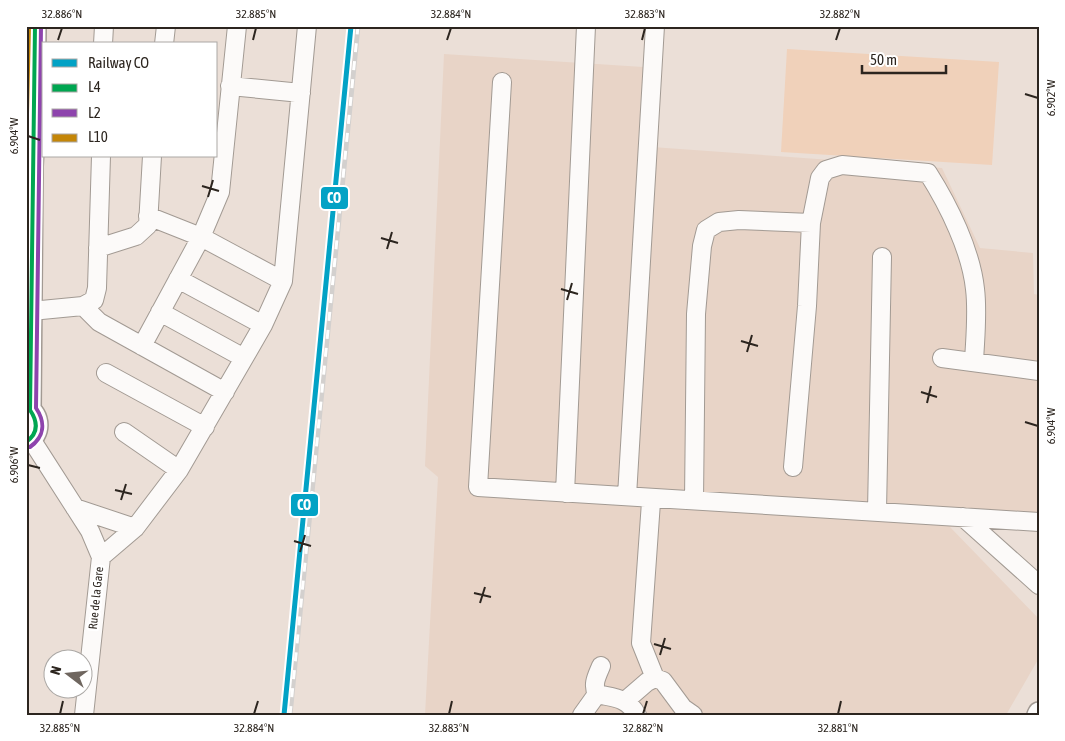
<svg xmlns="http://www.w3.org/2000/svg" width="1065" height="741" viewBox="0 0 1065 741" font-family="'Asap Condensed',sans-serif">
<rect width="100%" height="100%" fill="#ebdfd7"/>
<path fill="#e8d4c7" d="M444,54L643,67L638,146L942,168L980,248L1033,253L1034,294L1039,295V516L950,527L1039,619V658L1006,715H425L438,477L425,466Z"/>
<path fill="#f0d1ba" d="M787,49L999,62L992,165L781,152Z"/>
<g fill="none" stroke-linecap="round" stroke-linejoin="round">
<g stroke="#a29a93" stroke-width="20">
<path id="minor" d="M103,44L104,26
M164,44L166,26
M502,82L478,487L1039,522
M230,86L301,93
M148,216L201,237L283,281
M98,248L136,236L148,225L152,156
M178,279L263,325
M83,306L99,322L225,392
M31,311L83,306L94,300L97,288L101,156
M160,312L244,358
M142,346L201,237L220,192L237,26
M942,358L1039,371
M106,373L205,427
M124,432L179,470
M31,439L90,531L101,557L84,715
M793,467L807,306L811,223L820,178L826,170L842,165L928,173C949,206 971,251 975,289C978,313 975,339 974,362
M565,493L586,26
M627,496L655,26
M694,500L696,314L702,246L706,230L719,222L739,220L811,223
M651,502L641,643L655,678
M75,508L135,528
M877,511L882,257
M963,517L1039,585
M101,557L135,528L179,470L244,358L263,325L283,281L307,26
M597,694C614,698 627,697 637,715
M597,694C592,684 597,676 601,666
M625,701L647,682L655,678L663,681L683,708L693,715
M582,715L597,694"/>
</g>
<g stroke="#a29a93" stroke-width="24">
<path id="major" d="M26,407C40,416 41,434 26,442
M30,410L32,166L34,130L35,26
M1038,715L1039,713"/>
</g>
<use href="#minor" stroke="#fcfaf9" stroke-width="18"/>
<use href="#major" stroke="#fcfaf9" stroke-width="21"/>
<g stroke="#d3d0ce" stroke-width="5">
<path id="rail" d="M290,715L358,26"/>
</g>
<use href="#rail" stroke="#fff" stroke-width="3" stroke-dasharray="9" stroke-linecap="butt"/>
<g stroke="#fff" stroke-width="8">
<path id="bus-1" d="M26,442C39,433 38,422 30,410L35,26"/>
</g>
<g stroke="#fff" stroke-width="8">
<path id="bus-2" d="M30,447C44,437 46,423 36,408L41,26"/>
</g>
<g stroke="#fff" stroke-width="8">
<path id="bus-3" d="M26,157L29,26"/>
</g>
<use href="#bus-1" stroke="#00a651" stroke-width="4"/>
<use href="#bus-2" stroke="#8e44ad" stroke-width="4"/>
<use href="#bus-3" stroke="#c48608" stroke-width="4"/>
<g stroke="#fff" stroke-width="9">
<path id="rail-1" d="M284,715L351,26"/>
</g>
<use href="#rail-1" stroke="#02a2c5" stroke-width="5"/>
</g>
<path fill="none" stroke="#2c251f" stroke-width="2" d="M58,40L62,28M253,40L256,28M447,40L451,28M642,40L645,28M836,40L840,28M1025,94L1038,98M28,136L40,140M202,186L219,191M208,197L213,180M381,238L398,243M387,249L392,232M561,289L578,294M567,300L572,283M741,341L758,346M747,352L752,335M921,392L937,397M927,403L931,386M1025,422L1038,426M28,465L40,468M115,490L132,494M121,500L126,484M294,541L311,546M300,552L305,535M474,593L491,597M480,603L485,587M654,644L671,649M660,655L665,638M60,714L63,701M254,714L258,701M449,714L452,701M643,714L647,701M838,714L841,701"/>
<g text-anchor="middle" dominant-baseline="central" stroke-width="5" stroke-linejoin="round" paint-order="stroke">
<g font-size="12" fill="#2c251f" stroke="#fff">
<text transform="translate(96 598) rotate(-84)">Rue de la Gare</text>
</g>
</g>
<g stroke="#fff" stroke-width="2">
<rect x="320" y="186" width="29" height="24" rx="5" fill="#02a2c5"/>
<rect x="290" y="493" width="29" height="24" rx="5" fill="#02a2c5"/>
</g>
<g font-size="14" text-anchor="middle" font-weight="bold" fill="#fff">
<text x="334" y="203">CO</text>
<text x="304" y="510">CO</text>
</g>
<rect width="1065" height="741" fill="none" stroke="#ffffff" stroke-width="55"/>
<rect x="42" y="42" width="175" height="115" fill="#ffffff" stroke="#aba8a5"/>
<rect x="52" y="59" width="25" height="8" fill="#02a2c5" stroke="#aba8a5"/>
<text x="88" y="68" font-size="15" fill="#2c251f">Railway CO</text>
<rect x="52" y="84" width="25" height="8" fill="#00a651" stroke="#aba8a5"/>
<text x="88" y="92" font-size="15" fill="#2c251f">L4</text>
<rect x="52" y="109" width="25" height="8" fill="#8e44ad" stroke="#aba8a5"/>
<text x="88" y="118" font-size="15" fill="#2c251f">L2</text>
<rect x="52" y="134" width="25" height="8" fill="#c48608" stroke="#aba8a5"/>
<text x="88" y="142" font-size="15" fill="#2c251f">L10</text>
<g transform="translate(68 674) rotate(286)"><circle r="24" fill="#ffffff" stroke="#aba8a5"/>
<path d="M0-4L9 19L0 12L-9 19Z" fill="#6f665f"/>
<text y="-8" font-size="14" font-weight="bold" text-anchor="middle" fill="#2c251f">N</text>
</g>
<path d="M862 65v8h84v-8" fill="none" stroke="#2c251f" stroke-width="2.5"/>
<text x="870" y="65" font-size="15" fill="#2c251f" stroke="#ffffff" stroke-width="4" paint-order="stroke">50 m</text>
<rect x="28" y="28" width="1010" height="686" fill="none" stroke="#2c251f" stroke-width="2"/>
<g font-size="12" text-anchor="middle" fill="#2c251f">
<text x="62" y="18">32.886°N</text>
<text x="256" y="18">32.885°N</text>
<text x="451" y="18">32.884°N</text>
<text x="645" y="18">32.883°N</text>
<text x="840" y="18">32.882°N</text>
<text transform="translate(1051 98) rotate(-90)" y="4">6.902°W</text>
<text transform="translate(14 136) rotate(-90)" y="4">6.904°W</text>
<text transform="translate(1051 426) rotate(-90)" y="4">6.904°W</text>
<text transform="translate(14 465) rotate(-90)" y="4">6.906°W</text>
<text x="60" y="732">32.885°N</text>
<text x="254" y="732">32.884°N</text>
<text x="449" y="732">32.883°N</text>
<text x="643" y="732">32.882°N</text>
<text x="838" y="732">32.881°N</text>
</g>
</svg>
